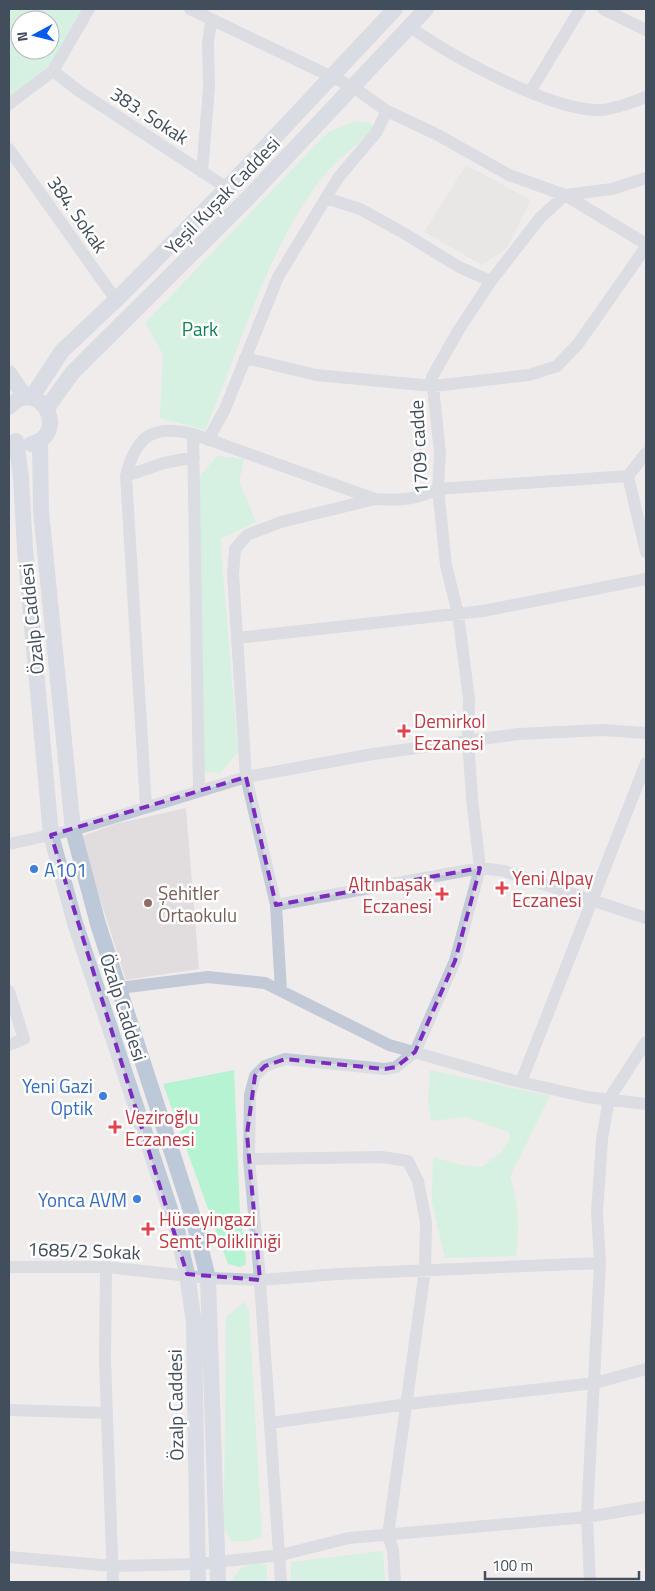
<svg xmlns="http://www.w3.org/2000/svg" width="655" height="1591" viewBox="0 0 655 1591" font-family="'Titillium Web',sans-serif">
<rect width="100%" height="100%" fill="#f0ecec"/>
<path fill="#e1ddde" d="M466,165L531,200L507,248L482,265L424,232Z
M186,808L199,969L126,980L80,837L115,824Z"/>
<path fill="#b5f3d2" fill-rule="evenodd" d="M9,9H82L50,65L9,98ZM20,20H50V50H20Z
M356,121L371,123L374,130C352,148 328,167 312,191C263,262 239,351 205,430L160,418L163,354L145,323L328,132Z
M217,456L244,459L239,481L256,522L220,539L238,752L220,773L203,772L197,480Z
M234,1070L240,1214L246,1260L245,1265L240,1267L228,1264L163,1084Z
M430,1070L550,1096L510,1177C519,1201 519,1230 516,1256L445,1258L432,1202L433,1157L461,1165L482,1167L501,1152L510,1139L509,1132L466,1117L431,1121L428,1102Z
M244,1302L249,1310L262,1537L247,1541H231L224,1529L226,1317Z
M383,1551L385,1582H291V1562Z
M255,1562L267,1565V1582H230L241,1568Z"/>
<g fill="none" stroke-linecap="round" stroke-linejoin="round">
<path stroke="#c1cad6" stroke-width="12" d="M190,9L353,87L387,111L438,135L509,175L565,195L612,189L646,178
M603,9L646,30
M409,26C449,55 550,111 599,110C613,110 632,102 646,97
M53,71L79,91L227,188
M530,92L580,9
M9,104L53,71L89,9
M9,149L116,300
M202,172L209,87L208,43L211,21
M326,198L360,209L402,232L459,267L491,281
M245,358L316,375L433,386L529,375L557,366L578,344L646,247
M193,434L199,791
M208,440L225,409L278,277L338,178L376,133L387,111
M646,453L628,476L646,552
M126,476L164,463L194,457
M237,638L483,611L646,579
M146,807L126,476C136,435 154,424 193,434L375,499C401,501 414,500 438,489L628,476
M9,844L73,830L246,777L373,754L518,734L602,730L646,733
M276,905L480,868L504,871L646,918
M119,988L208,977L265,983L389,1045L512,1080L587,1097L646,1104
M9,991L24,1039L9,1045
M281,991L276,905L246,777L233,574L235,549L247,535L281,522L375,499
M521,1082L646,763
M249,1159L381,1157L408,1161L418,1181L426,1222L425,1270L388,1535L393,1550L395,1582
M9,1267H106L208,1278L260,1280L338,1274L600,1263
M106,1267L105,1360L113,1582
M9,1410L107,1413
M270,1423L408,1404L595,1383L646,1369
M9,1557L113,1566L198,1564L281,1555L349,1538L587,1517L646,1507
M281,1582L259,1268L249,1159L250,1095L255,1076L265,1066L285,1059L385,1069L396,1067L415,1052L455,961L480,868L472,798L468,740L469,699L458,614L446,565L438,489L440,453L432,377L458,331L491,281L540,218L565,195L646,244
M590,1582L587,1517L600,1263L597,1213L602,1139L609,1099L646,1042"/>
<path stroke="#bdc8d8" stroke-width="16" d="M9,373L25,397
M31,398L62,351L116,300L227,188L395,9
M9,407C38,374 72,434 31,444
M47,408L72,373L248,198L426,9
M40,440L41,511L73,830L98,924L192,1214L208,1278L218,1582
M16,441L21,477L25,549L51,835L75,923L177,1230L187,1274L194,1323L198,1582"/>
</g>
<path d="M0 0H655V1591H0ZM246,777L276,905L480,868L455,961L415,1052L396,1067L385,1069L285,1059L265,1066L255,1076L247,1134L260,1280L187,1274L51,835Z" fill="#f0ecec" fill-opacity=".55" fill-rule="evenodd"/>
<path fill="none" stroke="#7b2cbf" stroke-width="4" stroke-dasharray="10 6" stroke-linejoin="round" d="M246,777L276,905L480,868L455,961L415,1052L396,1067L385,1069L285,1059L265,1066L255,1076L247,1134L260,1280L187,1274L51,835Z"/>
<g fill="#e0444e" stroke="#fff" stroke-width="2">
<path d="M401.5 723.5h5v5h5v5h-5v5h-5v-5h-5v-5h5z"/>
<path d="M499.5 880.5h5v5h5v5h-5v5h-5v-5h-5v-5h5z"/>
<path d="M439.5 886.5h5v5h5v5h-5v5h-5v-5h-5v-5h5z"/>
<path d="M112.5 1119.5h5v5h5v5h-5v5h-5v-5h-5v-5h5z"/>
<path d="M145.5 1221.5h5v5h5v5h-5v5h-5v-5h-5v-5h5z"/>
</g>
<g fill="#3f7fe0" stroke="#fff" stroke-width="2">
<circle cx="34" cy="869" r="5"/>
<circle cx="103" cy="1096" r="5"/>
<circle cx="137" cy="1199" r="5"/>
</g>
<circle fill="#8d6e63" stroke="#fff" stroke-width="2" cx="148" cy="903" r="5"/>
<g text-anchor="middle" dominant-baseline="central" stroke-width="5" stroke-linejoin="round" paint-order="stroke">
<g font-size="19" fill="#434e5c" stroke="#fff">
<text transform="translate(150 115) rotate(33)">383. Sokak</text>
<text transform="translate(222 195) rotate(-46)">Yeşil Kuşak Caddesi</text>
<text transform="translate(78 214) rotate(55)">384. Sokak</text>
<text transform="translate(418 447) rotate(-93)">1709 cadde</text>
<text transform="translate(31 619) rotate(-96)">Özalp Caddesi</text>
<text transform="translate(124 1007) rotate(72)">Özalp Caddesi</text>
<text transform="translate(84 1250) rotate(2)">1685/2 Sokak</text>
<text transform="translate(175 1405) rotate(-91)">Özalp Caddesi</text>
</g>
<g font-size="19" fill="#0d8352" stroke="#fff">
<text x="200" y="328">Park</text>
</g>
<g font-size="19" fill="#be3a42" stroke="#fff" text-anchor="start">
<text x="414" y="720">Demirkol<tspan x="414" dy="22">Eczanesi</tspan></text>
<text x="512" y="877">Yeni Alpay<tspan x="512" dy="22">Eczanesi</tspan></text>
<text x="432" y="883" text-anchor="end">Altınbaşak<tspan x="432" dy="22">Eczanesi</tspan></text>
<text x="125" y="1116">Veziroğlu<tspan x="125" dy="22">Eczanesi</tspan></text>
<text x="159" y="1218">Hüseyingazi<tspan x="159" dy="22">Semt Polikliniği</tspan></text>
</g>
<g font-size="19" fill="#366cbe" stroke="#fff" text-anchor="end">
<text x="44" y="869" text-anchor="start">A101</text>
<text x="93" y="1085">Yeni Gazi<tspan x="93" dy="22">Optik</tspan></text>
<text x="127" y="1199">Yonca AVM</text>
</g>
<g font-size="19" fill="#785e54" stroke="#fff" text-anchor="start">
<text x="158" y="892">Şehitler<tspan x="158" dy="22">Ortaokulu</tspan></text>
</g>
</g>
<rect width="655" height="1591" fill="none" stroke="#434e5c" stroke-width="20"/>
<g transform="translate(35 35) rotate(263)"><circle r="24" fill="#ffffff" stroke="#b4b8be"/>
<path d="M0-4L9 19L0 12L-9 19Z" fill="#075aee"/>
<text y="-8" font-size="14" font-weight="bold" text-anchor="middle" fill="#434e5c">N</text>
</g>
<path d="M485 1571v8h154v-8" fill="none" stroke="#434e5c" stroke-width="2.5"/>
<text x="492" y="1571" font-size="15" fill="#434e5c" stroke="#ffffff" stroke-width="4" paint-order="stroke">100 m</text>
</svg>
